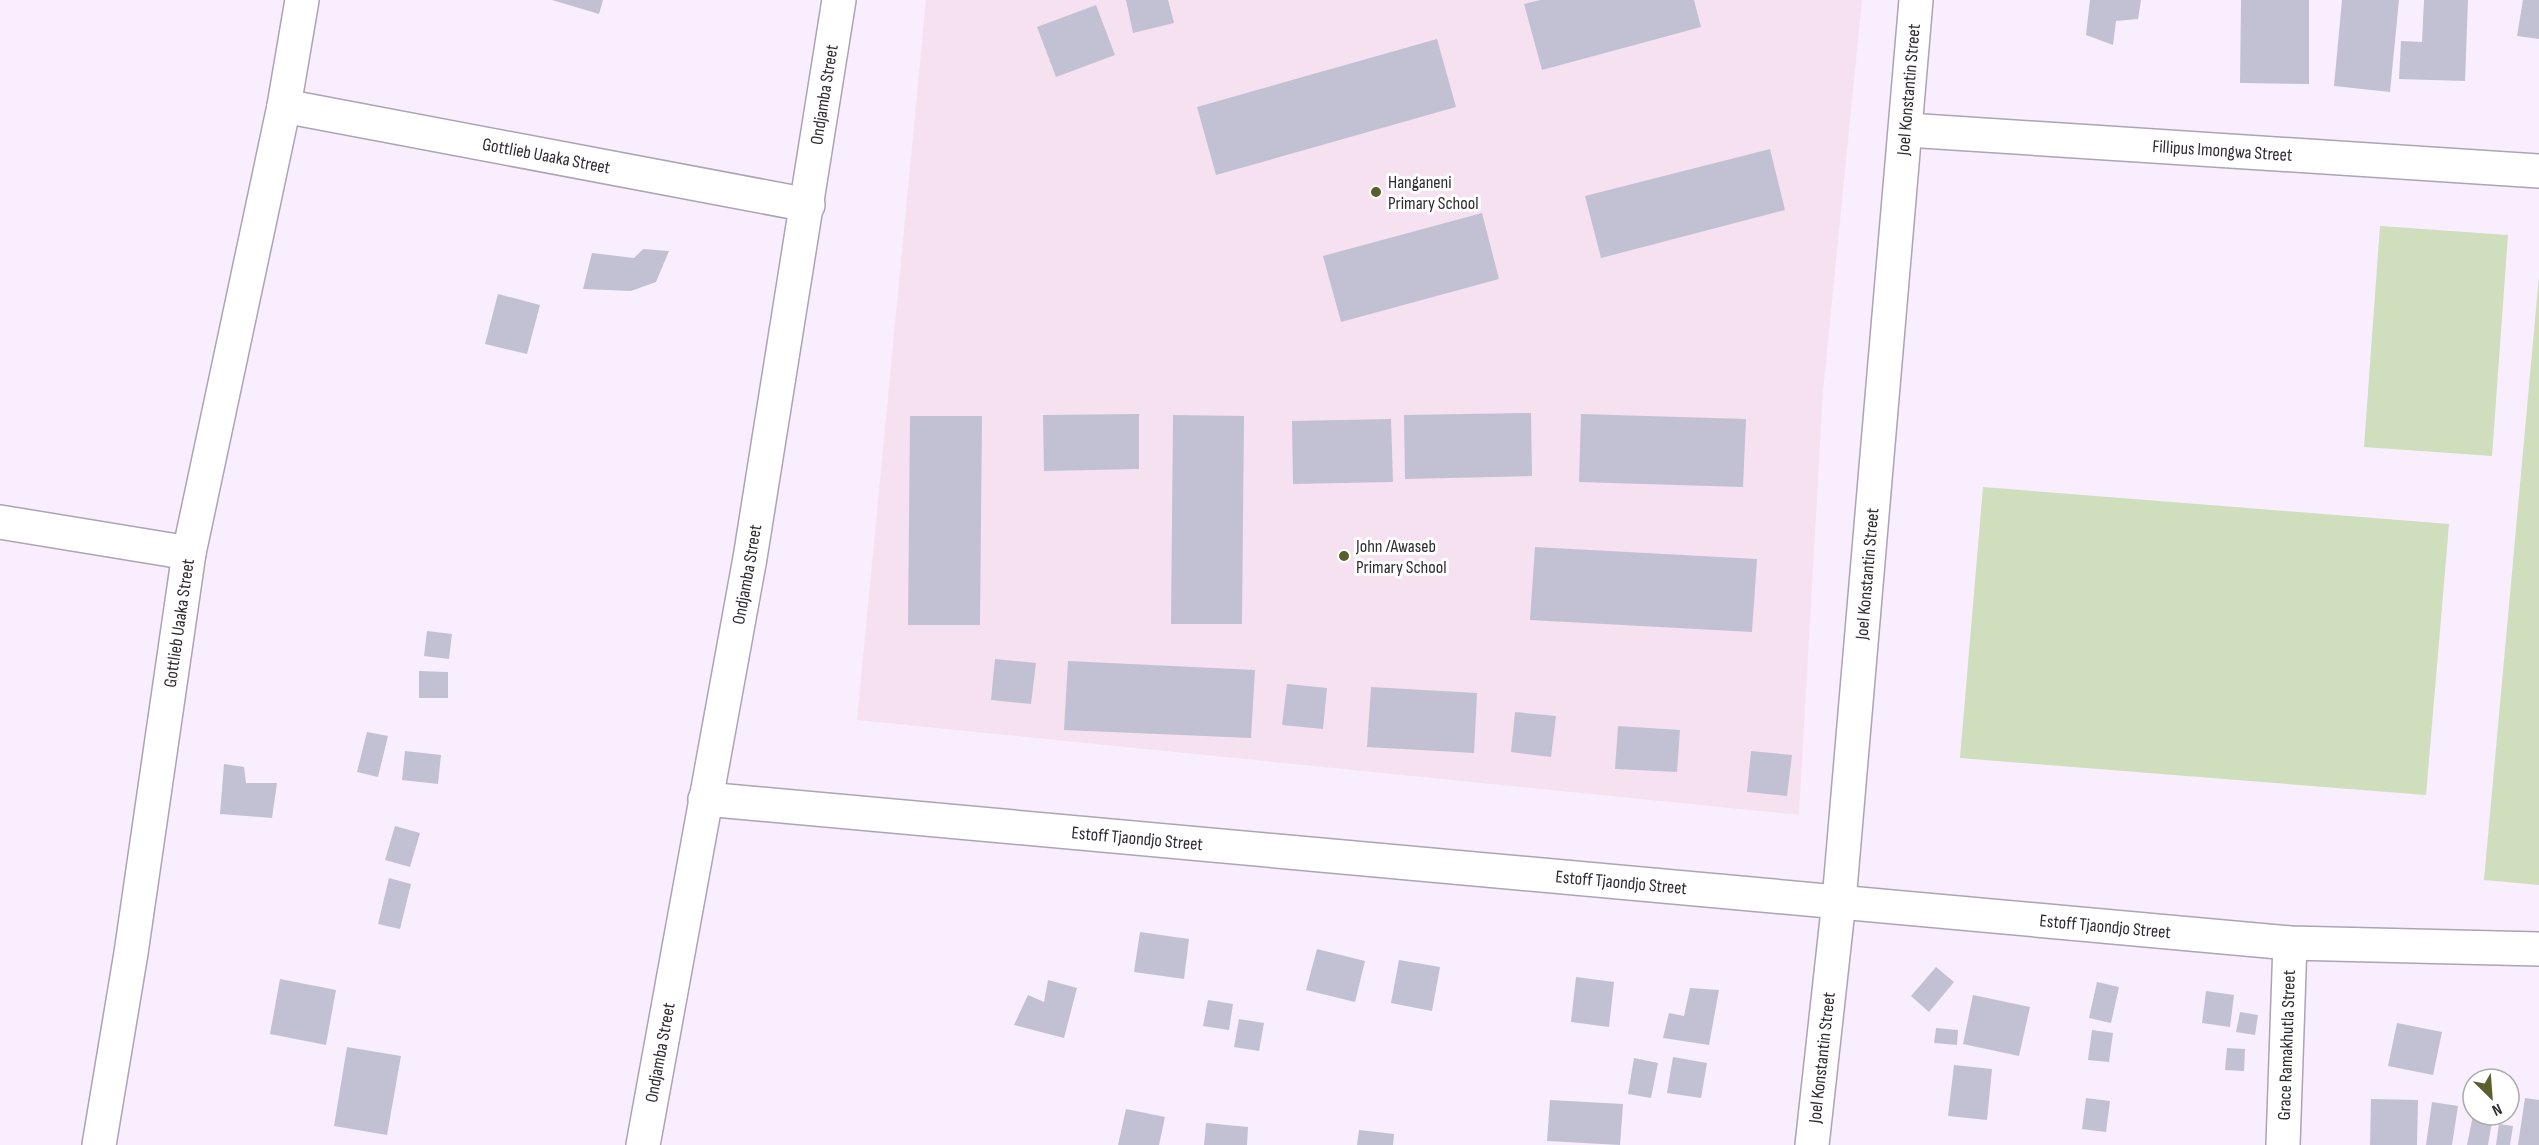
<svg xmlns="http://www.w3.org/2000/svg" width="2539" height="1145" viewBox="0 0 2539 1145" font-family="'Sofia Sans Condensed',sans-serif">
<rect width="100%" height="100%" fill="#f9eefe"/>
<path fill="#f6e1f1" d="M926,0H1862L1823,392L1799,815L857,720Z"/>
<path fill="#cfdebc" d="M2380,226L2508,235L2492,456L2364,447Z
M2539,276V885L2484,880Z
M1983,487L2449,524L2426,795L1960,758Z"/>
<path fill="#c1c1d3" d="M552,0H603L599,14Z
M1126,0H1168L1174,23L1133,33Z
M1540,0H1694L1701,27L1542,70L1524,4Z
M2090,0H2141L2138,19L2116,21L2113,45L2086,35Z
M2241,0H2309V84L2240,83Z
M2342,0H2399L2390,92L2334,86Z
M2424,0H2468L2465,81L2399,79L2401,41L2422,42Z
M2523,0H2539V39L2517,36Z
M1096,5L1115,55L1056,77L1037,27Z
M1437,39L1456,107L1216,175L1197,107Z
M1770,149L1785,210L1601,258L1585,196Z
M1482,213L1499,279L1341,322L1323,256Z
M643,249L669,251L656,282L631,291L583,289L592,253L634,258Z
M498,294L540,305L527,354L485,344Z
M1531,413L1532,476L1405,479L1404,415Z
M1139,414V469L1044,471L1043,415Z
M1581,414L1746,419L1743,487L1579,482Z
M1173,415L1244,416L1242,624H1171Z
M910,416H982L980,625H908Z
M1391,419L1393,482L1293,484L1292,421Z
M1535,547L1757,559L1752,632L1530,620Z
M427,631L452,634L449,659L424,656Z
M995,659L1036,663L1031,704L991,700Z
M1068,661L1255,670L1251,738L1064,730Z
M419,671L448,672V698H419Z
M1287,684L1327,688L1323,729L1282,725Z
M1371,687L1477,693L1474,753L1367,747Z
M1515,712L1556,716L1551,757L1511,752Z
M1618,726L1680,730L1677,772L1615,769Z
M367,732L388,736L378,777L357,772Z
M405,751L441,755L438,784L402,780Z
M1751,751L1792,755L1787,796L1747,792Z
M224,764L244,767L246,783H277L272,818L220,814Z
M395,826L420,833L410,867L385,860Z
M389,878L411,884L400,929L378,924Z
M1140,932L1189,939L1184,979L1134,972Z
M1317,949L1365,961L1355,1002L1306,990Z
M1399,960L1440,967L1432,1011L1391,1003Z
M1936,967L1954,982L1929,1012L1911,996Z
M1576,977L1614,982L1609,1027L1571,1022Z
M280,979L336,990L326,1045L270,1034Z
M1048,980L1077,988L1064,1038L1014,1025L1028,995L1044,1002Z
M2097,982L2119,987L2111,1023L2089,1018Z
M1690,988L1719,990L1709,1045L1663,1038L1669,1013L1684,1016Z
M2206,991L2234,995L2230,1027L2202,1023Z
M1973,995L2030,1007L2019,1056L1963,1044Z
M1208,1000L1233,1004L1229,1030L1203,1026Z
M2240,1012L2258,1015L2255,1035L2236,1032Z
M1239,1019L1264,1023L1259,1051L1234,1047Z
M2397,1023L2442,1032L2433,1075L2388,1066Z
M1936,1028L1958,1030L1957,1045L1934,1043Z
M2092,1030L2113,1033L2109,1062L2088,1060Z
M347,1047L401,1056L387,1135L334,1126Z
M2227,1048L2245,1049L2244,1071L2225,1070Z
M1673,1057L1707,1063L1701,1098L1667,1093Z
M1634,1058L1658,1063L1651,1098L1628,1094Z
M1954,1065L1992,1069L1987,1120L1948,1116Z
M2086,1098L2110,1101L2106,1132L2082,1129Z
M2525,1098L2539,1100V1145H2518Z
M2371,1099L2418,1100L2417,1145H2370Z
M1550,1100L1623,1104L1620,1145L1547,1141Z
M2432,1102L2458,1106L2452,1145H2426Z
M1126,1109L1165,1117L1159,1145H1118Z
M2473,1115H2493L2488,1145H2467Z
M1206,1123L1248,1127L1247,1145H1204Z
M2499,1124L2513,1126L2510,1145H2496Z
M1359,1130L1394,1134L1393,1145H1357Z"/>
<g fill="none" stroke-linecap="round" stroke-linejoin="round">
<g stroke="#ada3b2" stroke-width="36">
<g id="minor">
<path id="s1" d="M284,106L808,205"/>
<path id="s2" d="M1907,130L2539,171"/>
<path d="M0,522L189,553"/>
<path id="s3" d="M705,799L2290,943L2539,949"/>
<path id="s4" d="M99,1145L131,953L189,553L284,106L302,0"/>
<path id="s5" d="M643,1145L750,558L839,0"/>
<path id="s6" d="M1812,1145L1839,901L1916,0"/>
<path id="s7" d="M2283,1145L2290,943"/>
</g>
</g>
<use href="#minor" stroke="#fff" stroke-width="33"/>
</g>
<g fill="#5a5f2d" stroke="#fff" stroke-width="2">
<circle cx="1376" cy="192" r="6"/>
<circle cx="1344" cy="556" r="6"/>
</g>
<g text-anchor="middle" dominant-baseline="central" stroke-width="6" stroke-linejoin="round" paint-order="stroke">
<g font-size="18" fill="#2e2a30" stroke="#fff">
<text stroke="none"><textPath href="#s6" startOffset="1060">Joel Konstantin Street</textPath></text>
<text stroke="none"><textPath href="#s5" startOffset="1066">Ondjamba Street</textPath></text>
<text stroke="none"><textPath href="#s2" startOffset="316">Fillipus Imongwa Street</textPath></text>
<text stroke="none"><textPath href="#s1" startOffset="267">Gottlieb Uaaka Street</textPath></text>
<text stroke="none"><textPath href="#s5" startOffset="580">Ondjamba Street</textPath></text>
<text stroke="none"><textPath href="#s6" startOffset="574">Joel Konstantin Street</textPath></text>
<text stroke="none"><textPath href="#s4" startOffset="528">Gottlieb Uaaka Street</textPath></text>
<text stroke="none"><textPath href="#s3" startOffset="434">Estoff Tjaondjo Street</textPath></text>
<text stroke="none"><textPath href="#s3" startOffset="920">Estoff Tjaondjo Street</textPath></text>
<text stroke="none"><textPath href="#s3" startOffset="1406">Estoff Tjaondjo Street</textPath></text>
<text stroke="none"><textPath href="#s7" startOffset="100">Grace Ramakhutla Street</textPath></text>
<text stroke="none"><textPath href="#s5" startOffset="94">Ondjamba Street</textPath></text>
<text stroke="none"><textPath href="#s6" startOffset="88">Joel Konstantin Street</textPath></text>
</g>
<g font-size="18" fill="#2e2a30" stroke="#fff" text-anchor="start">
<text x="1388" y="182">Hanganeni<tspan x="1388" dy="21">Primary School</tspan></text>
<text x="1356" y="546">John /Awaseb<tspan x="1356" dy="21">Primary School</tspan></text>
</g>
</g>
<g transform="translate(2491 1097) rotate(155)"><circle r="28" fill="#ffffff" stroke="#abaaac" stroke-width="1.5"/>
<path d="M0-4.5L10 22L0 15L-10 22Z" fill="#5a5f2d"/>
<text y="-9" font-size="16" font-weight="bold" text-anchor="middle" fill="#2e2a30">N</text>
</g>
</svg>
